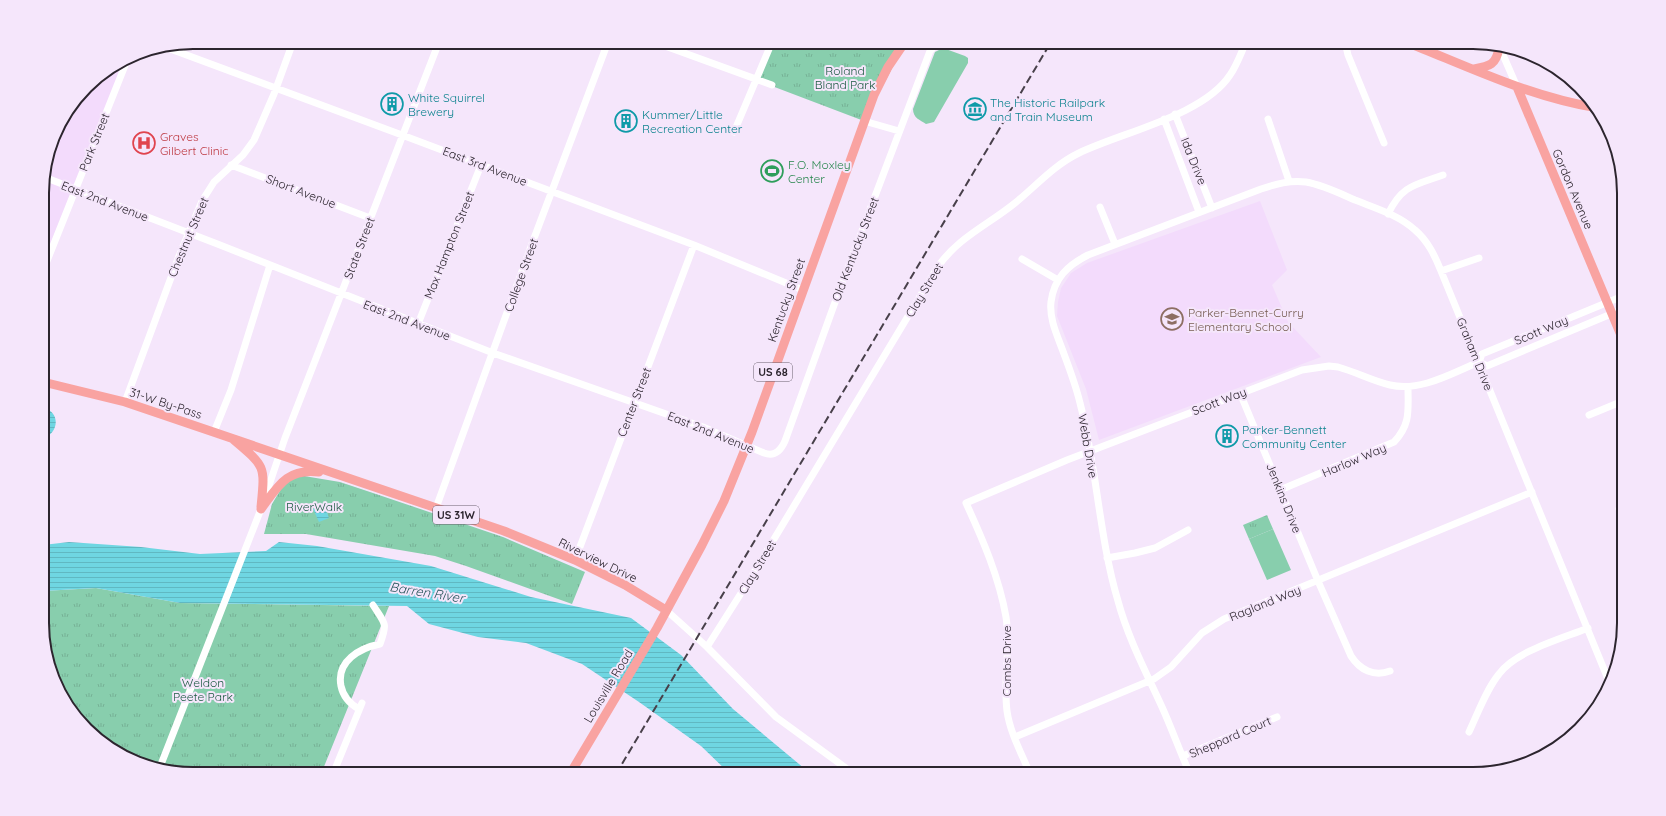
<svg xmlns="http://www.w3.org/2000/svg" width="1666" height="816" viewBox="0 0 1666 816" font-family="Quicksand,sans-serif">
<defs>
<pattern id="park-tufts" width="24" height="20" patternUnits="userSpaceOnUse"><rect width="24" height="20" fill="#88cead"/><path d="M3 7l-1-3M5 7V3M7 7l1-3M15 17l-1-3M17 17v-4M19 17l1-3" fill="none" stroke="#76b195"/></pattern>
<pattern id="water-rules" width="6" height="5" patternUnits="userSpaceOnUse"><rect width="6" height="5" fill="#6fd6e2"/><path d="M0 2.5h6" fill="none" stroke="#60b8c2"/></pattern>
</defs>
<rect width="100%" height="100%" fill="#f5e6fb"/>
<path fill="#f3dbfc" d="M127,58L43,272L42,183L58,126L93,80Z
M1260,201L1287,270L1272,285L1288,322L1321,357L1099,440L1086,389L1057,316L1058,302L1061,288L1071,273L1087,263Z"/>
<path fill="#88cead" d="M943,48L965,56L968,58V63L934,122L926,124C920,120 913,118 913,109L935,52Z
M1273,529L1291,570L1267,580L1249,539Z"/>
<path fill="url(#park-tufts)" d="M771,42H906L864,121L756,80Z
M298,475L340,482L373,493L503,537L585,572L572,604L466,566L435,556L306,534H264L272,504L284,484Z
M1267,515L1273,529L1249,539L1243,525Z
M96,588L180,603L389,606L321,774H193L126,759L73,715L53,681L43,643V591Z"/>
<path fill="url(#water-rules)" d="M43,408C61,411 59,434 43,438Z
M324,504L329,518L319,522L313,509Z
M69,542L141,547L200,554L266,551L279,542L317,546L431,566L531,597L631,618L681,655L733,709L811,774H730L701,746L639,702L582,664L526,643L478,637L429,624L407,606L180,603L96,588L43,591V545Z"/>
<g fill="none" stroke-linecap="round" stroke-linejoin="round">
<path stroke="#fff" stroke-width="7" d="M654,42L772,85
M1345,42L1348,55L1384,143
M165,47L402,135L694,245L803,290
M1500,48L1517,87
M1175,114L1212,208
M1164,119L1199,212
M1268,119L1289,181
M864,121L899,131
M734,132L772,42
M231,165L370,218
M44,177L220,245L493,353L703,427L764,453C775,457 781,450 785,441L838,294L930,51L935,46L940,44
M1100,207L1115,244
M1388,214C1402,185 1415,185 1443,175
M1022,259L1058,280
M43,271L128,58
M1441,271L1479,258
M418,324L481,165
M1479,362L1487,366L1623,309
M1240,393L1318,581L1351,656C1360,670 1374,677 1390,671
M125,402L179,256L202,201L214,182L243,155L254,140L274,94L293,42
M1589,415L1623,401
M214,432L231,390L270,265
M1280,490L1394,442C1411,424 1408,410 1408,387
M436,508L533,241L608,42
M1619,509L1624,507
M1107,558L1135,553L1155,548L1188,530
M575,560L694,245
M666,610L707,647L776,717L854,774
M707,647L750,579L937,268C957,238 988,225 1015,203C1036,186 1054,165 1079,153C1122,132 1203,116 1230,75C1237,65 1241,53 1246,42
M359,709C350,704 343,696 341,686C336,661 360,648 380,644C388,622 385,624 373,605
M1469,732C1478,713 1486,690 1499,674C1516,651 1561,639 1588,628
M1015,737L1154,679L1171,667L1202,633L1224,619L1532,492
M1183,756L1277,717
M160,767L261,509L285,438L439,42
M333,774L362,703
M1030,774C1022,754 1010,733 1007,711C1003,680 1011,648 1006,617C999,577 983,540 966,503L1067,460L1302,370L1329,366L1338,367C1356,372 1373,381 1390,385C1421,392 1452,373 1479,362L1482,354L1623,296
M1190,774C1180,752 1172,729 1162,707C1146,672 1128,638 1118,601C1099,537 1097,468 1080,403C1076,386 1070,370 1064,354C1058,337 1049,320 1051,302C1054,278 1068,265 1088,255L1261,189C1276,184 1290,180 1306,182C1323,185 1339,193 1355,200C1375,208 1399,215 1415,230C1428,241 1435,256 1441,271L1610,684"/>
<path stroke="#f9a3a1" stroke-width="9" d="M1406,42C1469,67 1530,97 1598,108
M1474,69C1490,66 1496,65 1499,48
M1517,87L1623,340
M43,382L125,402L504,531L575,560L625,585L666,610
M234,440C266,467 265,466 261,507
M261,509C278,486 287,468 319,472
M570,774L657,628L702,545L724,501L752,432L874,95L888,67L905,42"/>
<path stroke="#48404a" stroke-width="2" stroke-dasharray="8 4" stroke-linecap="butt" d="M616,774L1051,42"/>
</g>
<defs>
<g id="building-ring" transform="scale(1.15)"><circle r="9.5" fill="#f5e6fb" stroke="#0f9aa8" stroke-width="1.5"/><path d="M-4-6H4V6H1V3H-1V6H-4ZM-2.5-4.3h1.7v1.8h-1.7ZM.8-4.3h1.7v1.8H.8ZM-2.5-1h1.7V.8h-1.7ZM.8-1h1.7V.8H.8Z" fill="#0f9aa8"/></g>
<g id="museum-ring" transform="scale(1.15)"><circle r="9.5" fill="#f5e6fb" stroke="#0f9aa8" stroke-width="1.5"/><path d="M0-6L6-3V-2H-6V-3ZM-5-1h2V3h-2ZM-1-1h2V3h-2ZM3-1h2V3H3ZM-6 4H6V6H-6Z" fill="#0f9aa8"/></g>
<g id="hospital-ring" transform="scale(1.15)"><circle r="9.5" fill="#f5e6fb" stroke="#e0444e" stroke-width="1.5"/><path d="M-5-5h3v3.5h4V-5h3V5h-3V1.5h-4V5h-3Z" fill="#e0444e"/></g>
<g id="stadium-ring" transform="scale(1.15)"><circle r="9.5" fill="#f5e6fb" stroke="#2e9e5b" stroke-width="1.5"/><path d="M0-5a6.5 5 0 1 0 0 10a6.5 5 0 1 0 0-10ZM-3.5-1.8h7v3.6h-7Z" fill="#2e9e5b"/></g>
<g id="school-ring" transform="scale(1.15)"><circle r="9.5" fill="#f5e6fb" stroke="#8d6e63" stroke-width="1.5"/><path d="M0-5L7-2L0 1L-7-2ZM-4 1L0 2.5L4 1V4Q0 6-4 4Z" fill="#8d6e63"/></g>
</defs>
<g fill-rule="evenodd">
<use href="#building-ring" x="392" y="104"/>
<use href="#museum-ring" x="975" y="109"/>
<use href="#building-ring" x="626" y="121"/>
<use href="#hospital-ring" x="144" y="143"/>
<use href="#stadium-ring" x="772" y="171"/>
<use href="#school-ring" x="1172" y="319"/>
<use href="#building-ring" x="1227" y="436"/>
</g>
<g text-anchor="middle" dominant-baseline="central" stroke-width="4" stroke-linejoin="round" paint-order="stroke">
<g fill="#f5e6fb" stroke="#685f6c" stroke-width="1">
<rect x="754" y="363" width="38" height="18" rx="3"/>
<rect x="433" y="506" width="46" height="18" rx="3"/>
</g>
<g font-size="11" font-weight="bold" fill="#2c252e">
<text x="773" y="372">US 68</text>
<text x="456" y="515">US 31W</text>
</g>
<g font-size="12" fill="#1b5a41" stroke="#f5e6fb">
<text x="845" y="70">Roland<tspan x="845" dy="14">Bland Park</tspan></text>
<text x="314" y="506">RiverWalk</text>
<text x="203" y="682">Weldon<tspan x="203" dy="14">Peete Park</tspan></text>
</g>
<g font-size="12" fill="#0d838f" stroke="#f5e6fb" text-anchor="start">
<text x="408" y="97">White Squirrel<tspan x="408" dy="14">Brewery</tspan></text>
<text x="990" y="102">The Historic Railpark<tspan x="990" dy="14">and Train Museum</tspan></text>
<text x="642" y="114">Kummer/Little<tspan x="642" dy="14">Recreation Center</tspan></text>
<text x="1242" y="429">Parker-Bennett<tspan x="1242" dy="14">Community Center</tspan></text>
</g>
<g font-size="12" fill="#be3a42" stroke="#f5e6fb" text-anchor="start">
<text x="160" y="136">Graves<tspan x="160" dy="14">Gilbert Clinic</tspan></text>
</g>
<g font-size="12" fill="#2c252e" stroke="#f5e6fb">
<text transform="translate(94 142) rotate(-68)">Park Street</text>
<text transform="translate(1194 161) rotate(68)">Ida Drive</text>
<text transform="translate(485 166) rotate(21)">East 3rd Avenue</text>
<text transform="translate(1573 189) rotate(67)">Gordon Avenue</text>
<text transform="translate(301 191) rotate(21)">Short Avenue</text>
<text transform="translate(105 201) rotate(21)">East 2nd Avenue</text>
<text transform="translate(188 237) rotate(-67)">Chestnut Street</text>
<text transform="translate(449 245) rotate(-68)">Max Hampton Street</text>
<text transform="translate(359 248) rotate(-69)">State Street</text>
<text transform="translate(855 249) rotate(-69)">Old Kentucky Street</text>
<text transform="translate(521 275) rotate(-70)">College Street</text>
<text transform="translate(924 290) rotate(-59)">Clay Street</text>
<text transform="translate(786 300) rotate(-70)">Kentucky Street</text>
<text transform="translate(407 320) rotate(21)">East 2nd Avenue</text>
<text transform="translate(1541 330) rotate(-23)">Scott Way</text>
<text transform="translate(1475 354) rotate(68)">Graham Drive</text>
<text transform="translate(1219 401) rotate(-21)">Scott Way</text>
<text transform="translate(634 402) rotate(-69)">Center Street</text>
<text transform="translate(166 403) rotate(18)">31-W By-Pass</text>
<text transform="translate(711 432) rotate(22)">East 2nd Avenue</text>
<text transform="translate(1088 446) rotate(80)">Webb Drive</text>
<text transform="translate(1354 460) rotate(-23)">Harlow Way</text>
<text transform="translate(1284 498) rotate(68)">Jenkins Drive</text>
<text transform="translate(598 560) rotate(26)">Riverview Drive</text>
<text transform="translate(757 567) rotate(-59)">Clay Street</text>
<text transform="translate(1265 603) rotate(-22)">Ragland Way</text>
<text transform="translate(1006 661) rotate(-90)">Combs Drive</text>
<text transform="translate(608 686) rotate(-59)">Louisville Road</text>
<text transform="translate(1230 737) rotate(-23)">Sheppard Court</text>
</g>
<g font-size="12" fill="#27864d" stroke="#f5e6fb" text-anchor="start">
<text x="788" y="164">F.O. Moxley<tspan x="788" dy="14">Center</tspan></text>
</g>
<g font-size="12" fill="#785e54" stroke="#f5e6fb" text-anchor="start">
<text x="1188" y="312">Parker-Bennet-Curry<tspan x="1188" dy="14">Elementary School</tspan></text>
</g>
<g font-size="13" font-style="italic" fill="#2a585d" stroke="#f5e6fb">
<text transform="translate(427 592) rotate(9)">Barren River</text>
</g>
</g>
<path d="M0 0H1666V816H0ZM193 49H1473A144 144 0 0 1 1617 193V623A144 144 0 0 1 1473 767H193A144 144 0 0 1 49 623V193A144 144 0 0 1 193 49Z" fill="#f5e6fb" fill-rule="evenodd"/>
<path fill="none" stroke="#2c252e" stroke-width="2" d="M193 49H1473A144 144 0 0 1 1617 193V623A144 144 0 0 1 1473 767H193A144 144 0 0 1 49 623V193A144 144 0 0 1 193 49Z"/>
</svg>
